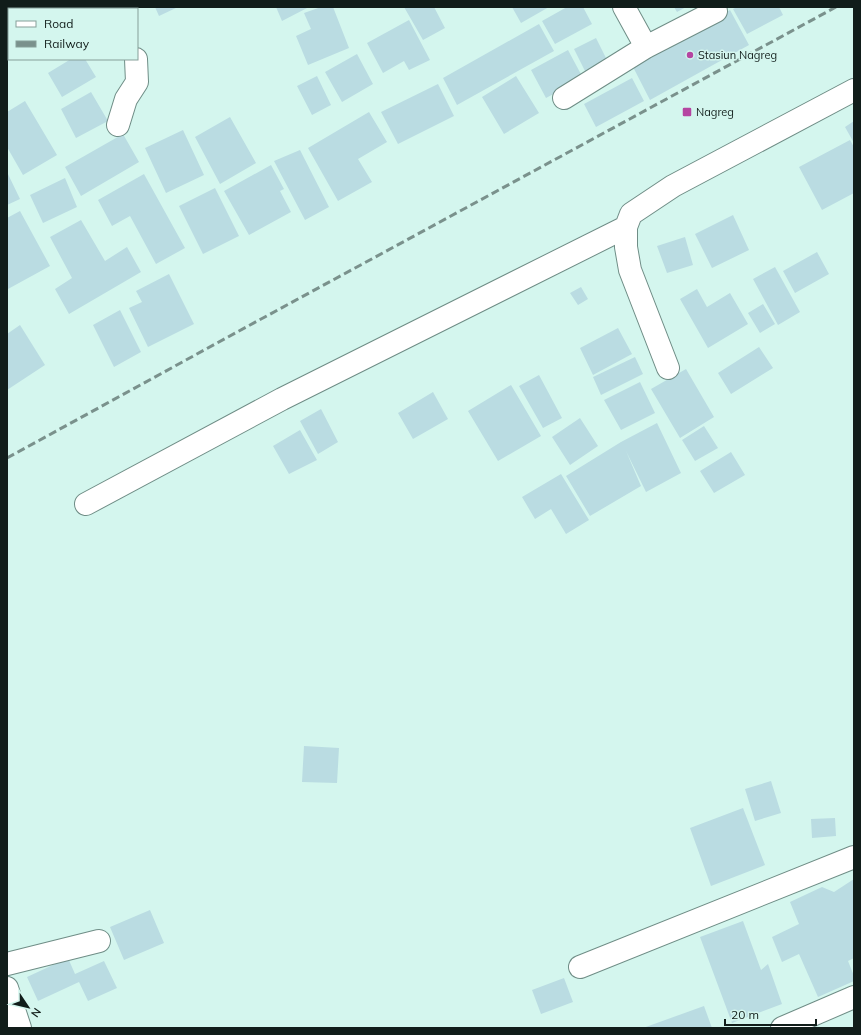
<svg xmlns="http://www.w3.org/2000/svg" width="861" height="1035" viewBox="0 0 861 1035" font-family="Mulish,sans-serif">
<rect width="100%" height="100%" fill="#d4f6ee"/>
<path fill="#badce2" d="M13,7H103L104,9H15Z
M155,7H178L159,16Z
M276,7H309L282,21Z
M321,7H333L349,48L308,65L296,36L311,29L304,13Z
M404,7H434L445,28L423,40Z
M512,7H549L521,23Z
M567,7H583L592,24L555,44L542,21Z
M674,7H686L677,12Z
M737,7H779L783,15L747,34L733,9Z
M730,10L749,45L650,100L632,65Z
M409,20L430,60L409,70L404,61L383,73L367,43Z
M7,21L9,25V53L7,54Z
M539,24L554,51L457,105L443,78Z
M596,38L610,66L588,77L574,49Z
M568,50L583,78L546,98L531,70Z
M357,54L373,84L342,102L325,72Z
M71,59H85L96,77L62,97L48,73Z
M317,76L331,105L312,115L297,86Z
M516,76L539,113L504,134L482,97Z
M632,78L644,101L596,127L584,104Z
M438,84L454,116L398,144L381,112Z
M91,92L108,121L76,138L61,109Z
M25,101L57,155L23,175L7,147V112Z
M369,112L387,142L358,159L372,182L338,201L308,148Z
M230,117L256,163L220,184L195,137Z
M854,121V143L845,127Z
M183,130L204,175L166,193L145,148Z
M123,134L139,162L81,196L65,167Z
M850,140L854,147V193L822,210L799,167Z
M300,150L329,207L305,220L274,161Z
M271,165L284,189L280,191L291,212L249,235L224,191Z
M7,172L20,199L7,205Z
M144,174L185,248L156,264L130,216L112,226L98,200Z
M65,178L77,207L43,223L30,195Z
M215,188L239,236L203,254L179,206Z
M20,211L50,266L8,289L7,287V218Z
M733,215L749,250L712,268L695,234Z
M81,220L105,261L127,247L141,272L69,314L55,289L72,278L50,237Z
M685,237L693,265L667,273L657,246Z
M817,252L829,274L795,293L783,271Z
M775,267L800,312L778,325L753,279Z
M169,274L194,324L148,347L129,308L142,302L136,291Z
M581,287L588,299L578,305L570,293Z
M697,289L707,307L730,293L748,324L708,348L680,299Z
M763,304L775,324L760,333L748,313Z
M120,310L141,352L114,367L93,325Z
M20,325L45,365L7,390V334Z
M618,328L632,354L593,375L580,348Z
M759,347L773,368L731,394L718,373Z
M635,357L643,374L601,395L593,377Z
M686,369L714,417L680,438L651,389Z
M539,375L562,418L543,428L519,386Z
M640,382L655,413L621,430L604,400Z
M511,385L541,436L498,461L468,411Z
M433,392L448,419L413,439L398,413Z
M321,409L338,442L318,454L300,421Z
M580,418L598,446L570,465L552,437Z
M657,423L681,473L646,492L626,451L641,486L590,516L566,476L621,442Z
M704,426L718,448L695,461L682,440Z
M300,430L317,460L289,474L273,446Z
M731,452L745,475L714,493L700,471Z
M561,474L589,520L566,534L551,509L535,519L522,497Z
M304,746L339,748L337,783L302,782Z
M771,781L781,813L755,821L745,789Z
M743,808L765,865L711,886L690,828Z
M835,818L836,836L812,838L811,819Z
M854,879V958L848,961L854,976V981L818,997L799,954L782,962L772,937L799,924L790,902L822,887L834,892Z
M150,910L164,943L124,960L110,927Z
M743,921L761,970L768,964L782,1004L732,1023L700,937Z
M68,958L75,974L104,961L117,988L88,1001L79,982L38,1001L27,977Z
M564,978L573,1002L541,1014L532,990Z
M704,1006L712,1028H643Z"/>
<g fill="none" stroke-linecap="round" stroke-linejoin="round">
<g stroke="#6f8d86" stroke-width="24">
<path id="minor" d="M113,7L114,9
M624,7L646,47
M564,98L646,47L716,11
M118,125L126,99L137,82L136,59
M668,368L630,270L626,247V227L631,214L673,186L854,90
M86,504L282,399L626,227
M7,964L99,941
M580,967L854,857
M7,988L20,1028
M782,1028L854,997"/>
</g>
<use href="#minor" stroke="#fff" stroke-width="22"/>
<path stroke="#7a918c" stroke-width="3" stroke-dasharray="8 4" stroke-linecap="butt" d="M7,458L239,331L836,7"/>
</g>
<g fill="#b545a1" stroke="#d4f6ee" stroke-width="1.5">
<circle cx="690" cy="55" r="4"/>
<rect x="682" y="107" width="10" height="10" rx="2"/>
</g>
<g text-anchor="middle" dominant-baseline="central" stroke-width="3" stroke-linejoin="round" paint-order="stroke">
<g font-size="11" fill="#111d1a" stroke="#d4f6ee" text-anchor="start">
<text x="698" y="55">Stasiun Nagreg</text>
<text x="696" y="112">Nagreg</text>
</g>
</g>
<rect width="861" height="1035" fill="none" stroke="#111d1a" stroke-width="16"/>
<rect x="8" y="8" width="130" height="52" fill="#d4f6ee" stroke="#869f99"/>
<rect x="16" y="21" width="20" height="6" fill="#ffffff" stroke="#869f99"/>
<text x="44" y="28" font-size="12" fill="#111d1a">Road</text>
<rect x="16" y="41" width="20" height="6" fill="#7a918c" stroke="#869f99"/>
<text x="44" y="48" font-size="12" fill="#111d1a">Railway</text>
<g transform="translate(28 1007) rotate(125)" stroke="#d4f6ee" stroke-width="3" paint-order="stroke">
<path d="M0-3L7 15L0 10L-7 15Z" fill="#111d1a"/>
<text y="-6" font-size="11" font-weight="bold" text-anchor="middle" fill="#111d1a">N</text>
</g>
<path d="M725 1019v6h91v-6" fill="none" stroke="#111d1a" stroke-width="2"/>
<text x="731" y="1019" font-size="12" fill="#111d1a" stroke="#d4f6ee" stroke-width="3" paint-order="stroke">20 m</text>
</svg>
